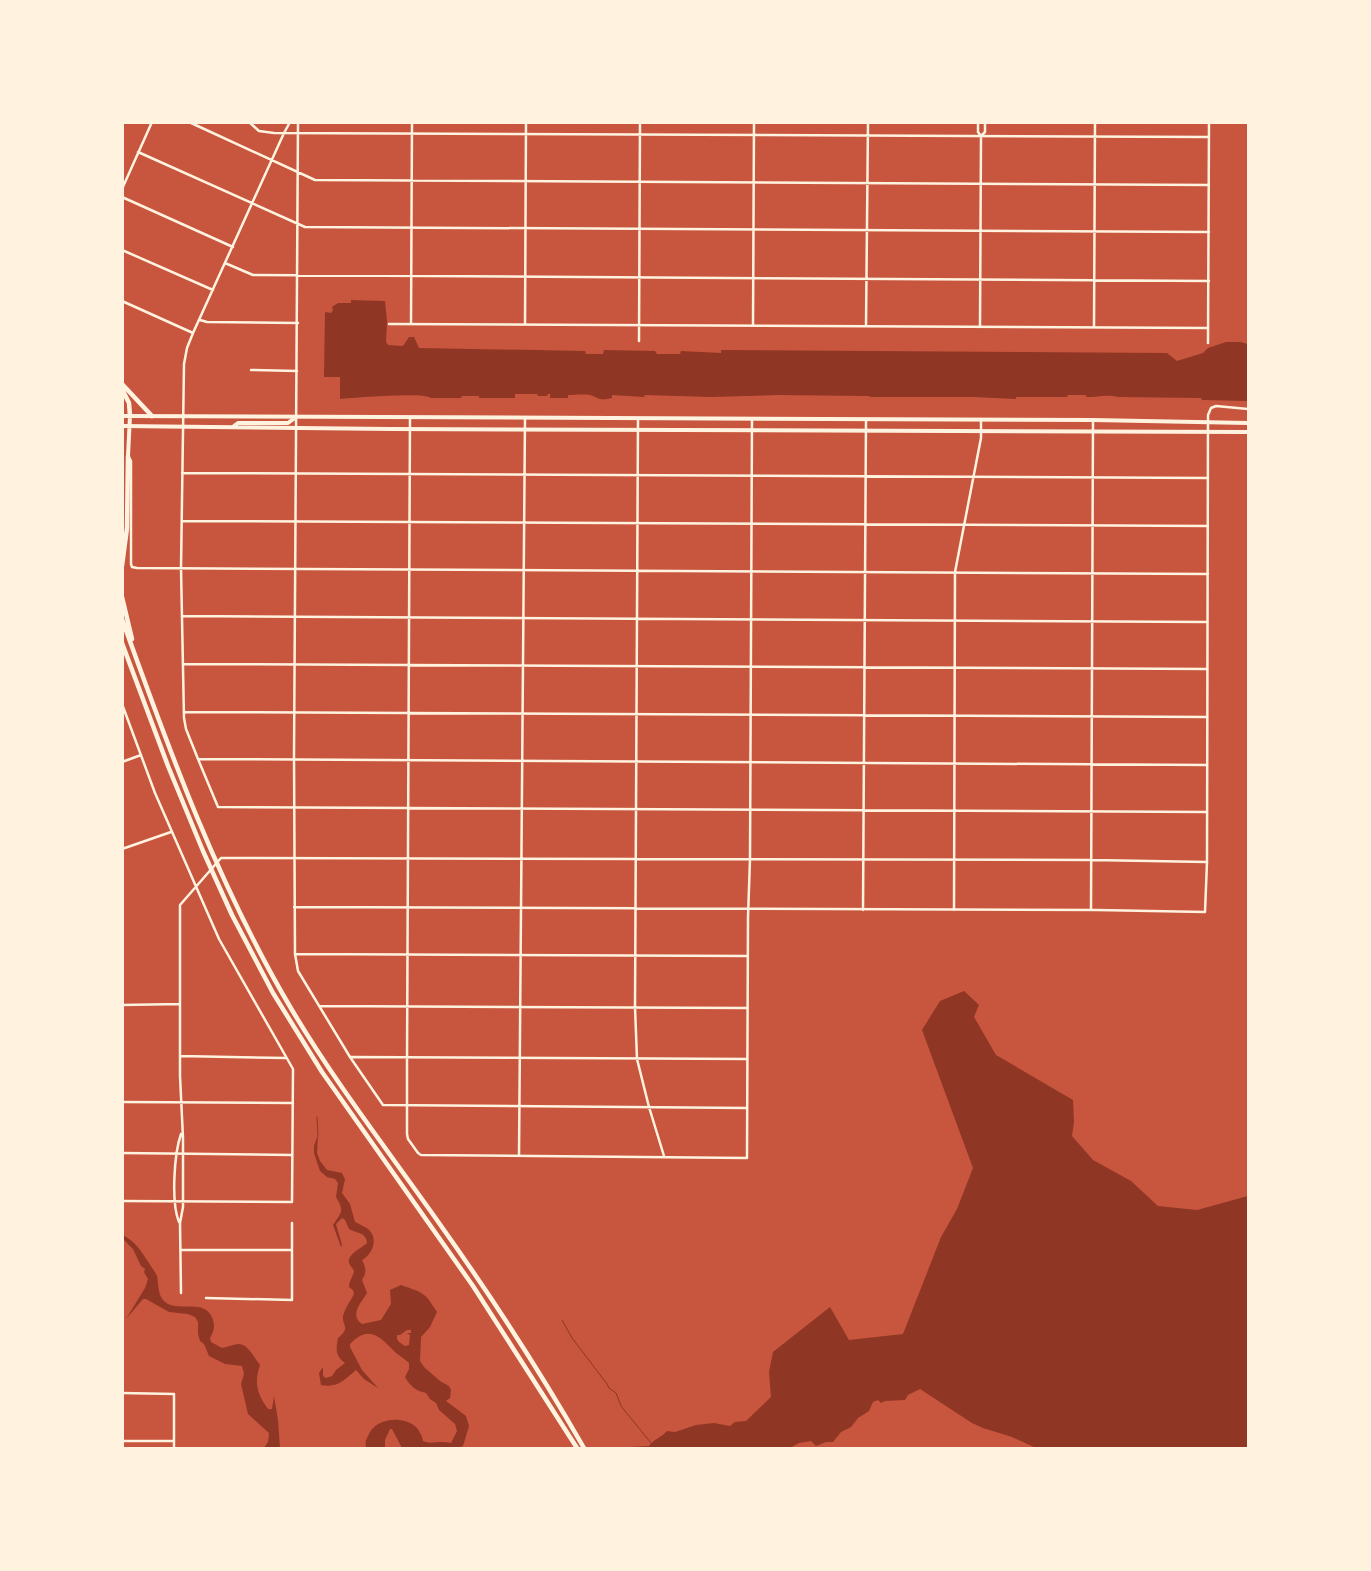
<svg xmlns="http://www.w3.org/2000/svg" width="1371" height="1571" viewBox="0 0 1371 1571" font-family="Overpass,sans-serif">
<rect width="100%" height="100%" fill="#c8553d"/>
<path fill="#8f3625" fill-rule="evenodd" d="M351,300L385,301L387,321L386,342L388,345L403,346L409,337H414L419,348L585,351L586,354H603L604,350L655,351L657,354H680L681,351L721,353V350L1167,353L1177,361L1203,353L1208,348L1226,342H1240L1248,344V401L1202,400L1201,398L1118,397C1108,394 1097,397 1087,397L1085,395H1068L1067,397H1016V399L974,397H870L869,396L777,395L711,397L645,395L644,397L612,395V398C599,401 599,398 590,395C584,394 575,395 568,395V398H550V394H548L547,396H538L537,394H515V398H479V396H462L461,398H431C421,392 356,398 340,399V377H324L325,312L331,313L333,310L332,307L338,303H351Z
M964,991L979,1005L974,1017L996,1055L1073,1100L1074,1122L1072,1136L1093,1160L1131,1181L1158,1206L1197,1210L1248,1196V1448H1036L1012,1437L983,1428L972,1423L920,1389L908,1395L905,1400L885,1401L881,1403L878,1400L873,1402L869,1411L858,1418L851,1427L841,1432L833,1442H826L816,1446L811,1441L799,1443L790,1448H612L649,1446C654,1439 662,1437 667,1431L675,1432L696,1425L714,1423L730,1426L735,1422L746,1421L771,1397L769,1372L773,1352L830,1307L849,1340L903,1334L941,1237L957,1209L973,1168L922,1030L940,1001Z
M318,1135L317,1153L320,1161L327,1170L342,1173L345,1179L342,1193L350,1204L355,1222C360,1225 367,1227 370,1231C378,1240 372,1255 362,1260C366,1268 367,1272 362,1280L367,1293C361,1303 349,1315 362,1324L381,1320L391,1304L390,1290L401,1285C423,1293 424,1291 437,1312L430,1327L421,1337L420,1361L424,1367L440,1381L449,1386L451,1390L450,1398L446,1401L466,1416L469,1426L463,1446L459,1448H402L392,1429H390L385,1440V1448H362L366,1447C365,1442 366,1440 368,1436C375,1418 402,1415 416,1427C420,1431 422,1436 423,1441C431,1445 440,1440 451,1443L457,1431L455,1424L439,1410L436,1403L430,1399L426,1393C416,1391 410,1386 405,1377L409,1369V1363C405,1359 400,1356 396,1353C380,1337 370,1324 350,1344V1347L362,1370L378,1388L364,1379L356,1370C344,1380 338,1388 321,1385L319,1373L323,1367V1376L326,1378L332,1376L336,1370L345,1363C335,1355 336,1350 338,1338C353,1326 339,1325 344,1313C346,1307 351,1300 354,1294L353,1290L349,1287C349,1281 353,1277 354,1271C353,1268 350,1266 349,1263C347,1254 362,1248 367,1243C366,1232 358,1234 349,1229L345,1220L342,1218L336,1224L342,1245L341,1247L333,1225C341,1212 345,1212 336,1197L338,1183L335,1179L327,1177L320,1171L314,1153V1146ZM407,1330H411V1333H407L410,1335L409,1345L405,1346L399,1342L397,1339V1335H400Z
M123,1235C137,1243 140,1250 149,1263C151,1267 155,1271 157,1276C159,1285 157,1295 165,1302C179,1313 206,1297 213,1320C215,1327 214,1331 210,1338L211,1342L222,1348C228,1347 234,1344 239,1344C248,1344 255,1359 260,1365C254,1383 257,1394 268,1409H272L274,1396L278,1420L280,1448H264L268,1442L269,1433L248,1414L241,1384L244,1374L242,1366L225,1364L209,1356L204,1344L200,1341L198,1334V1322L195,1317L188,1314L169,1312L146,1299H143L126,1319L145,1288L148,1279L144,1272L145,1269L141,1266L133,1249L123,1239Z"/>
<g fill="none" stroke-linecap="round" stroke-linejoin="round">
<path stroke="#8f3625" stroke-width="1" d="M317,1117L318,1136
M562,1320L572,1338L607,1384L609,1388L616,1393L621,1406L651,1443"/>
<path stroke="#fff3e0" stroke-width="2.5" d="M189,122L315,180L1209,185
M249,122L259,131L274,133L1209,137
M290,122L284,133L193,333L187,348L184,364L181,568L184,718L186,729L198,759L218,807L1207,812
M298,122L294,756L295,954L298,971L350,1057L383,1105L747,1108
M978,122V132L981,136L980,327
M981,136L985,132V122
M138,152L305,227L1209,232
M122,189L152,122
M122,197L233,247
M122,250L213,290
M225,263L253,275L1209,281
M122,301L193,333
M200,320L207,322L298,323
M389,324L1208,328
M411,324L412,122
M525,324L526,122
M753,325L754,122
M866,326L868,122
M1094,327L1095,122
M639,341L640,122
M1208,343L1209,122
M251,370L297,371
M410,417L407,1062V1134L408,1139L418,1153L421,1155L747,1158L748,917L750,859L752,419
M638,419L635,1007L637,1059L649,1107L664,1156
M129,457L131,461V564L132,567L137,568L1208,574
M182,473L1208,478
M182,521L1208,526
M182,616L1207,622
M184,664L1207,669
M122,704L155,793L219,939L293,1069L292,1202L122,1201
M184,712L1207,717
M198,759L1207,765
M122,762L141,755
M122,849L171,832
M294,907L1097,910L1205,912L1207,862L1208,415L1211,408L1216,406L1248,409
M863,910L866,419
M954,910L955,572L981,438V420
M1091,910L1093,420
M295,954L747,956
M122,1005L180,1004
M319,1006L747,1008
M180,1056L286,1058
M351,1057L747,1059
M122,1102L293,1103
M122,1153L292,1155
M519,1156L525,418
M179,1222C171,1203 174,1154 181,1134
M181,1250H292
M181,1293L180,1223L183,1207V1138L180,1076V905L221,858L1092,860L1207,862
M206,1298L292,1300V1223
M122,1393L174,1394V1448
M122,1441H174"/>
<path stroke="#fff3e0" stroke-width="4" d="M122,416L1093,420L1248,423
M122,426L390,429L1248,432
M234,426L238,423H288L296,417
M128,456L130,416"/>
<path stroke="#fff3e0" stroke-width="4.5" d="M122,384L152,416
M122,389L129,403L130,416
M122,566L127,528L128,456
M122,597L132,639
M122,619C170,753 219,887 292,1010C336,1084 389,1152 439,1223C491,1296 540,1371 584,1448
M122,643L168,766L203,851L232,915L273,993L322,1072L473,1286L577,1448"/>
</g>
<rect width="1371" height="1571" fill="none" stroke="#fff3e0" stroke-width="248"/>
</svg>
